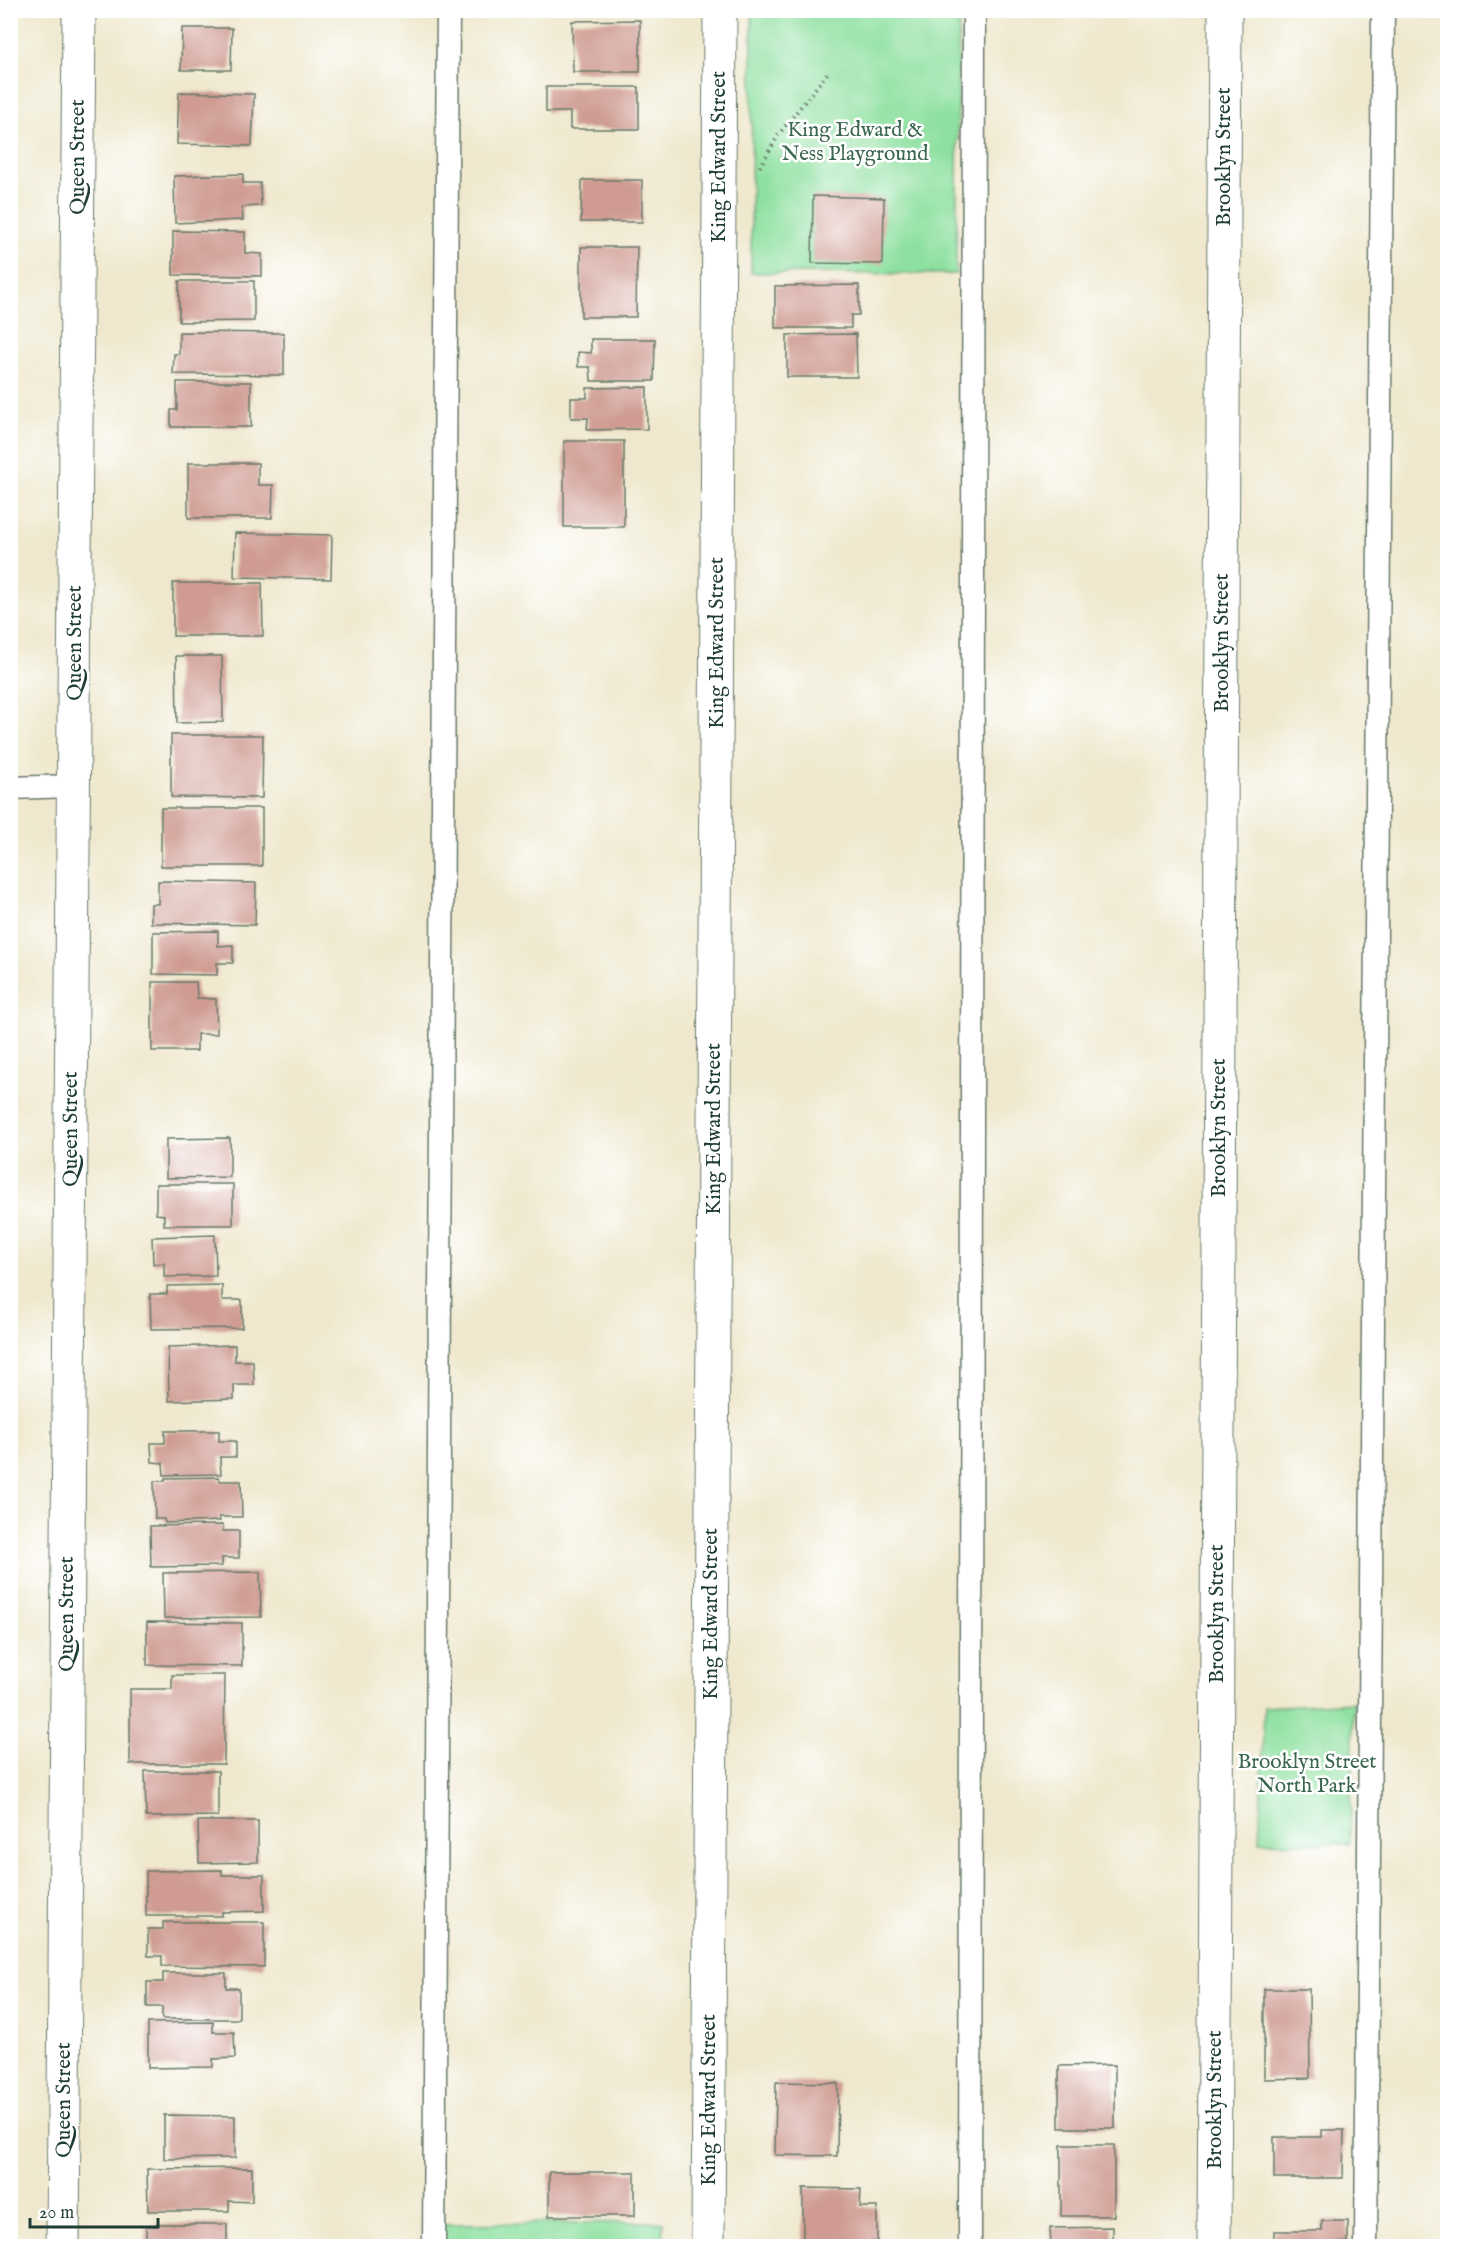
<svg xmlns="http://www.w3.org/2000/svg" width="1458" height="2257" viewBox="0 0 1458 2257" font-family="'IM FELL English',serif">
<rect width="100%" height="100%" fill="#fff"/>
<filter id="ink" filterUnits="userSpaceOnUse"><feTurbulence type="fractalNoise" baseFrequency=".0167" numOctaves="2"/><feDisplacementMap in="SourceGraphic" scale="12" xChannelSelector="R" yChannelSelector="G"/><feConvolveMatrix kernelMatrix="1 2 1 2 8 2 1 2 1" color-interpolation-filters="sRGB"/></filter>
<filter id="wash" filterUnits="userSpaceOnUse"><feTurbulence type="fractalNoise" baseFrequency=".008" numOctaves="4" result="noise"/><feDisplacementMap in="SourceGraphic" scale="24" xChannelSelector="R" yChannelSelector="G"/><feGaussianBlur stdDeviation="1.35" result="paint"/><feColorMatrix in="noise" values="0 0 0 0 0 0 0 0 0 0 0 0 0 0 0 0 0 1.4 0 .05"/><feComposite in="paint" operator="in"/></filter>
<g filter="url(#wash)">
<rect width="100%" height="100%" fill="#efe8ce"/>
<path fill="#8ee0a0" stroke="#568e6a" stroke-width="1.5" d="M752,11H959L956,274L751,273Z
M1354,1702L1350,1844L1259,1842L1264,1707Z
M663,2222L662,2246H440V2224Z"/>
<g id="blocks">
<path fill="#cf9b92" d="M640,20V72H573L572,21Z
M182,28H232L231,70H181Z
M546,87H639V129H570V112H546Z
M179,92L254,94L252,146L177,144Z
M243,174V183H260L261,206L242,207L243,220L175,223L174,176Z
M582,180H642V222H581Z
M813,196L884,198L883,264L812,263Z
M173,231L245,232V253L262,254V276L173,275Z
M581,247H637L636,317H581Z
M179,281H254V321L179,322Z
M859,285V315H851V328H775V286Z
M179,332L284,333V375L173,374L174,354H179Z
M856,334L857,377H787V335Z
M591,339H655L654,381H591L590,367H578V352L591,353Z
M177,382H251V427H171V410H177Z
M647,387V429L587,430L588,418H571V398H587V388Z
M564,441H624V527H564Z
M188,463H258V485H273L272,518H188Z
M235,533L332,535L331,579L234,577Z
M173,583H262L263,636H173Z
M176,656H222L223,722L177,723Z
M171,735H263L262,798L171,797Z
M161,808H262V866H161Z
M158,881L256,883L255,925L151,923V904H158Z
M218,931V946L233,945V963H217V975L153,974V932Z
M152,982H196L197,998L216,999L217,1034H197V1051H152Z
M230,1138V1177L166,1178V1139Z
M156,1184H233V1225H164V1215L156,1214Z
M215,1235L216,1276L164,1277V1263L153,1264L152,1237Z
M222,1285V1300H242V1328L151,1329L150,1294H167V1286Z
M235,1345V1361H253L254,1385H234V1399L169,1401L168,1347Z
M165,1431H219V1441H236V1457H220L221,1474L164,1475L163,1463L152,1462L151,1443H165Z
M219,1477L220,1481H241L242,1517H219L220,1521L165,1523L164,1519H155L154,1481H165V1478Z
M223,1525V1531H239V1558H222V1566L151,1567L150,1526Z
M260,1572L261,1617L164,1618L163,1573Z
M147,1622L242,1623V1666L147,1665Z
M172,1675H225L224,1764H130V1689H172Z
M145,1771H218V1816L146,1817Z
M198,1821H258V1862L199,1863Z
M222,1870V1875H264V1911L222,1912V1916H146V1871Z
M163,1922H264V1967L162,1966V1956H148V1929H163Z
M163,1973H226V1988H239V2019H162V2007H147V1982H163Z
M1264,1989H1309L1310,2078L1264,2079Z
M213,2022V2032H234L235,2058L213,2059V2067L148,2068V2023Z
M1115,2065V2128H1059V2066Z
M776,2082L838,2083L837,2156L775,2155Z
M164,2115L235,2116V2158L164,2159Z
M1322,2130H1344L1343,2178H1274V2137H1322Z
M1061,2145H1114V2216H1061Z
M252,2168V2202L229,2201V2211H148L147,2169Z
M549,2172H635V2216H549Z
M803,2188L861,2189L860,2207H877V2242H803Z
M1322,2221H1348V2242L1339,2243V2246H1274V2231H1322Z
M157,2224H227V2246H146V2226H157Z
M1113,2227V2246H1051L1050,2228Z"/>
</g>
</g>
<g filter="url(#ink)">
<use href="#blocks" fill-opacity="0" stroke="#68796a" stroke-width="1.5"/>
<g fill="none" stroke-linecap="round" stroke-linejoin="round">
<g stroke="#68796a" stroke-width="25">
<path id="lane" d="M10,788L74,786
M434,2246L448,10
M970,2246L974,10
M1366,2246L1383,10"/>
</g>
<g stroke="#68796a" stroke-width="35">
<path id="street" d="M63,2246L79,10
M708,2246L720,10
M1214,2246L1225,10"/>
</g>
<path stroke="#68796a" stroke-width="4" stroke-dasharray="1.5 4.5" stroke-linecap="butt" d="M760,167L779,134L830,70"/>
<use href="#lane" stroke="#fff" stroke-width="22"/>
<use href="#street" stroke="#fff" stroke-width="33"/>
</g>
</g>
<g text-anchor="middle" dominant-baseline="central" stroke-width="5" stroke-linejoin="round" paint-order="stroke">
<g font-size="21" fill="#3b664f" stroke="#fff">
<text x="855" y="130">King Edward &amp;<tspan x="855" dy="24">Ness Playground</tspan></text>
<text x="1307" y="1762">Brooklyn Street<tspan x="1307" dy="24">North Park</tspan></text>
</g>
<g font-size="21" fill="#1f3d34" stroke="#fff">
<text transform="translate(78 157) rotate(-90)">Queen Street</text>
<text transform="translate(719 157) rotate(-90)">King Edward Street</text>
<text transform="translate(1224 157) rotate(-90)">Brooklyn Street</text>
<text transform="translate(75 643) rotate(-90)">Queen Street</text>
<text transform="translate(717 643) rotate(-90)">King Edward Street</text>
<text transform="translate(1222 643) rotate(-90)">Brooklyn Street</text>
<text transform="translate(1219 1128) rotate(-90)">Brooklyn Street</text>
<text transform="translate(71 1129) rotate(-90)">Queen Street</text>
<text transform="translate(714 1129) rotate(-90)">King Edward Street</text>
<text transform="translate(67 1614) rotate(-90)">Queen Street</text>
<text transform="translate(711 1614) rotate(-90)">King Edward Street</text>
<text transform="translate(1217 1614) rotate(-90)">Brooklyn Street</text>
<text transform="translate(64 2100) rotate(-90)">Queen Street</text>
<text transform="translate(709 2100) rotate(-90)">King Edward Street</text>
<text transform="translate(1215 2100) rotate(-90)">Brooklyn Street</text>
</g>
</g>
<rect width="1458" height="2257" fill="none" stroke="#fff" stroke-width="36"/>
<path d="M30 2218v9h128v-9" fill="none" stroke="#1f3d34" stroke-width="3"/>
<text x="39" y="2218" font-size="18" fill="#1f3d34" stroke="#ffffff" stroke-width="4.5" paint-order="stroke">20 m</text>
</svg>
